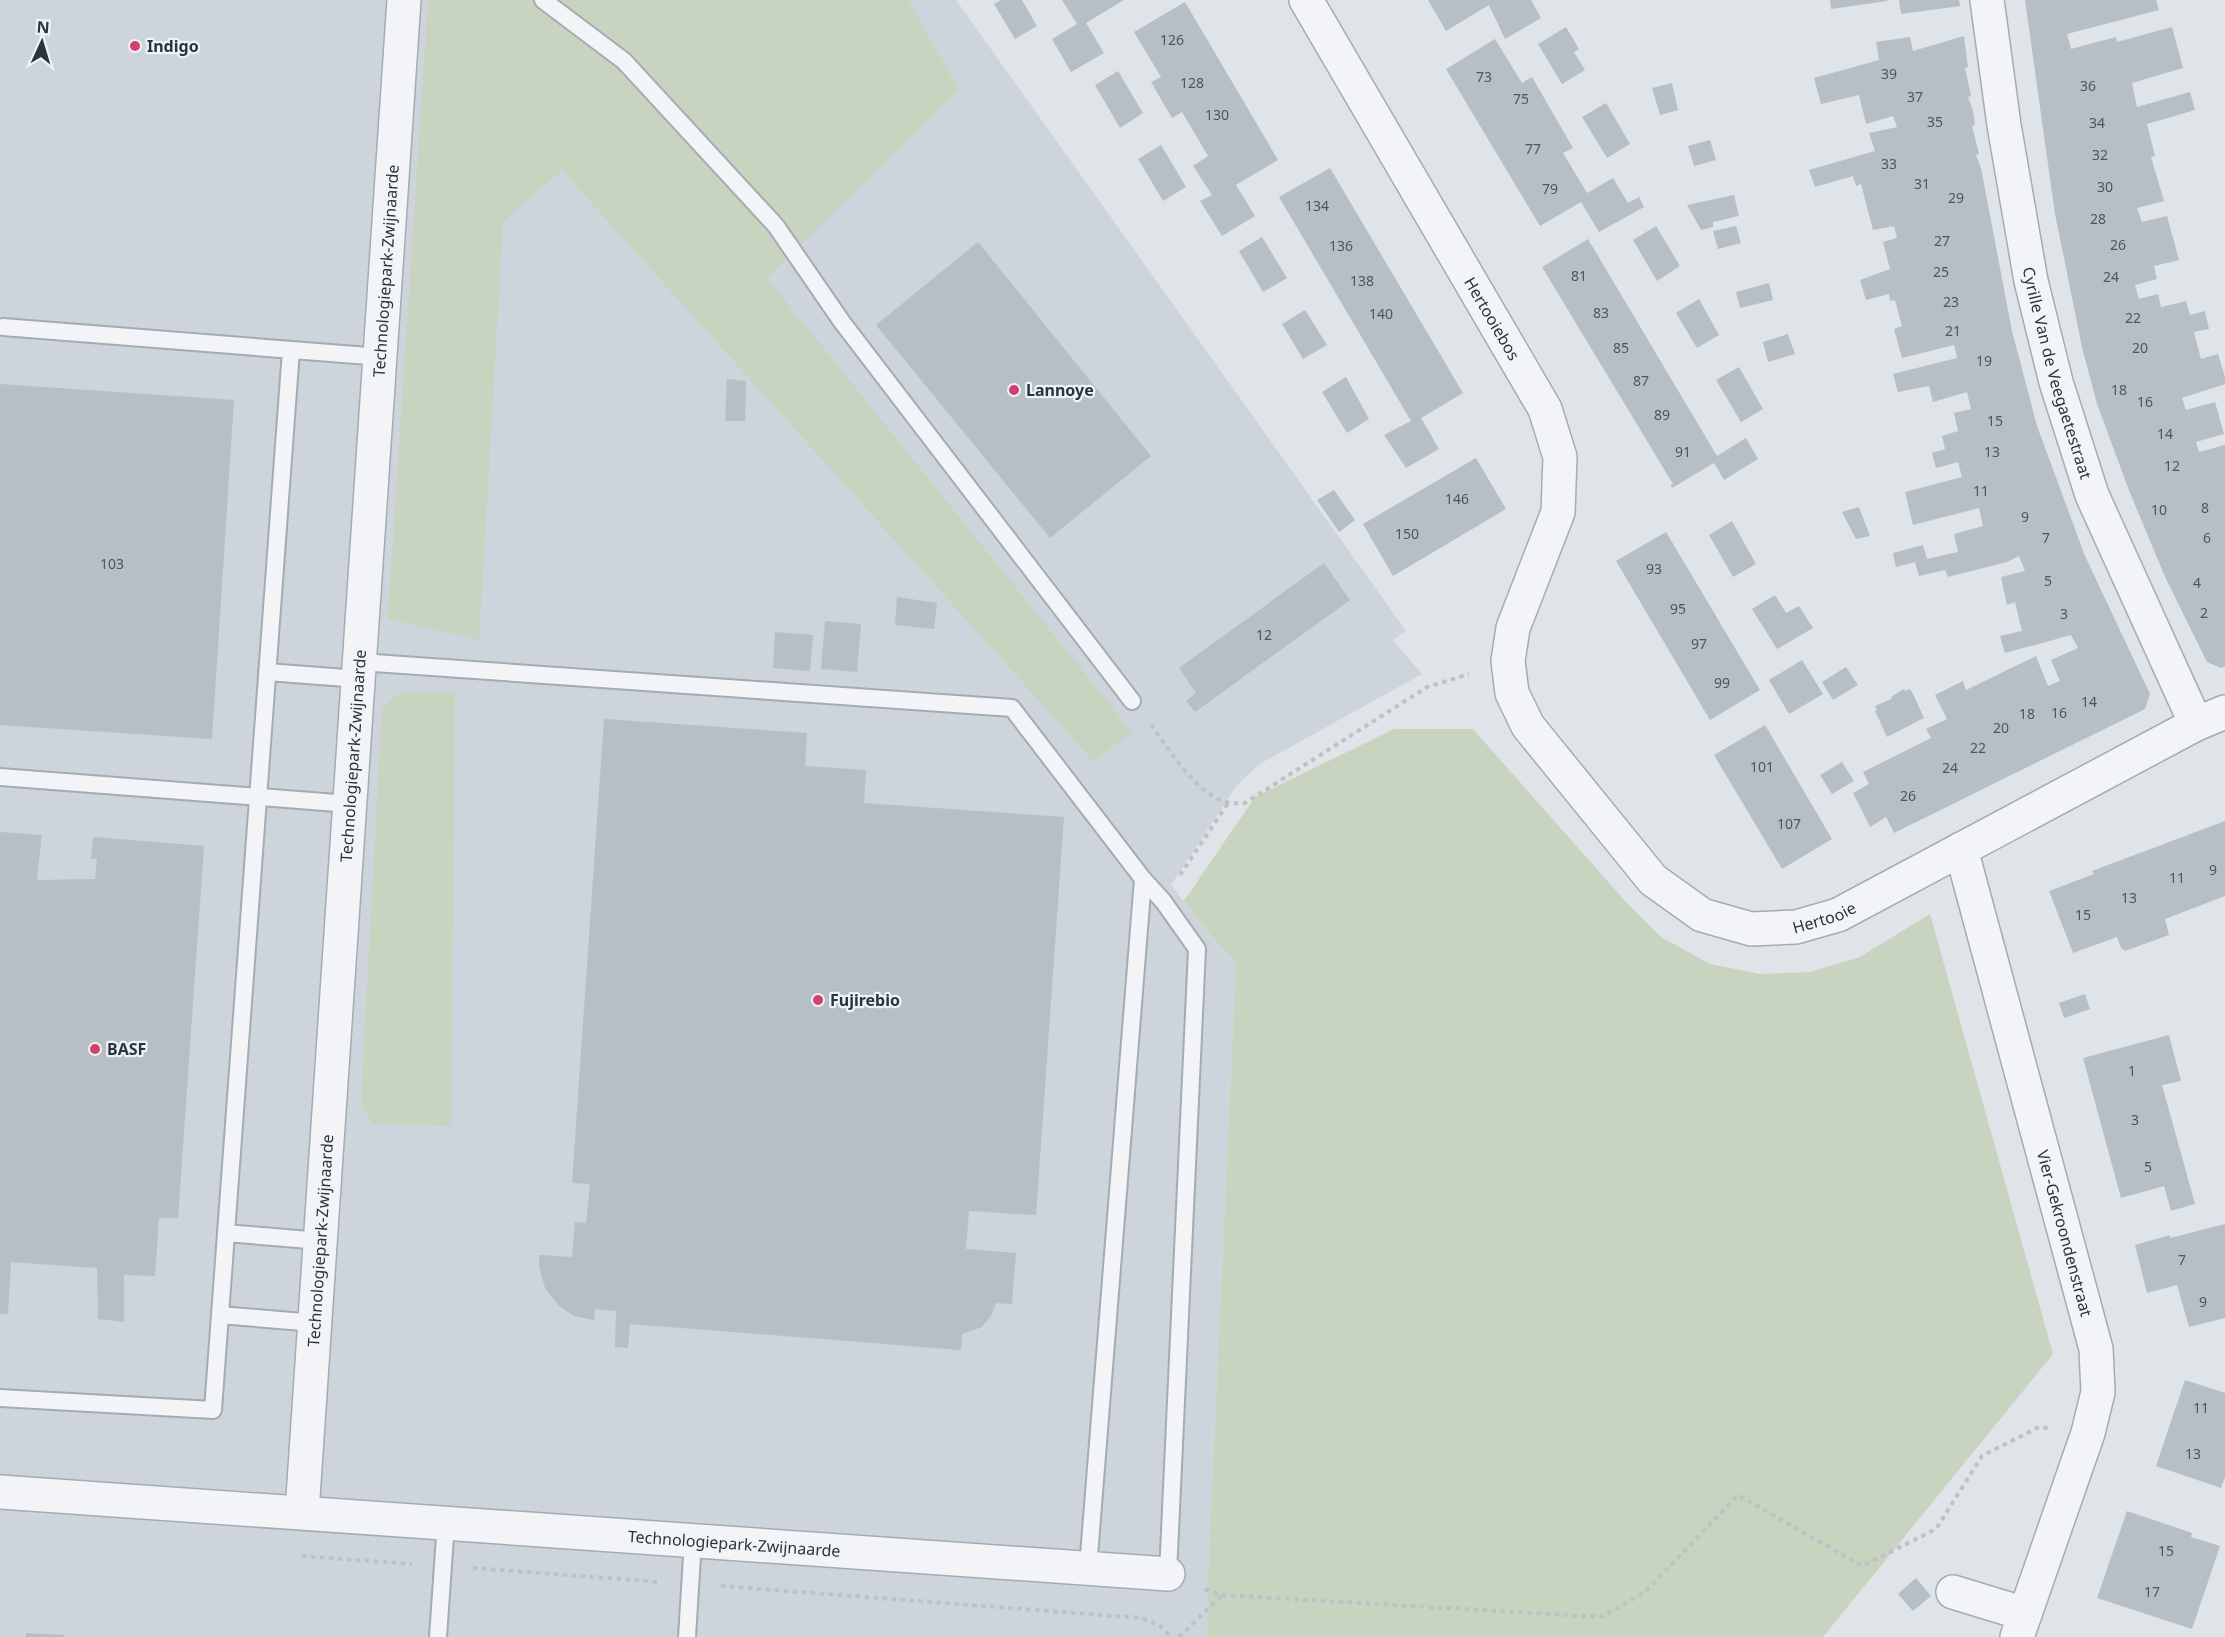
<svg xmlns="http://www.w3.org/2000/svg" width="2225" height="1637" viewBox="0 0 2225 1637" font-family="'Noto Sans',sans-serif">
<rect width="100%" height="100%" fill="#dfe4e9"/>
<path fill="#cdd4db" d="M0,0H956L1406,631L1393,640L1422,674L1258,765L1237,785L1171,885L1213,938L1236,960L1208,1577V1637H0Z"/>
<path fill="#c8d3c0" d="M428,0H908L959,90L767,278L1132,732L1093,761L562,170L503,222L479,640L388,619Z
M400,692L455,693L451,1126L373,1124L361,1102L382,709Z
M1394,729H1473L1625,901L1661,937L1710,964L1760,974L1810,972L1860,957L1930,914L2053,1354L1823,1637H1208V1577L1236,961L1213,938L1184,901L1255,797Z"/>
<path fill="#b6bec6" d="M1001,0H1022L1037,26L1015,39L994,4Z
M1062,0H1124L1086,23L1104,53L1071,72L1052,39L1077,24Z
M1428,0H1531L1541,18L1505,39L1489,5L1446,31Z
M1830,0H1887V1L1831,9Z
M1899,0H1959L1960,6L1901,14Z
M2025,0H2156L2159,10L2067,34L2071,49L2116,37L2117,42L2172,27L2183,68L2132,83L2137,107L2190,92L2195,110L2147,124L2155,156L2151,157L2164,201L2137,208L2142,222L2167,216L2179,260L2154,266L2157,279L2135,285L2139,299L2158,294L2161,307L2186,301L2190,315L2205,311L2209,329L2194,332L2201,359L2218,354L2225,377V384L2182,398L2186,410L2215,402L2224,434L2196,442L2199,452L2225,445V666L2221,668L2207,662L2166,579L2130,493L2097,404L2082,347L2055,214Z
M1185,2L1278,160L1236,185L1255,216L1222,236L1200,201L1212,195L1193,166L1208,156L1182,112L1172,118L1151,82L1161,77L1134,32Z
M1566,27L1579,49L1574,52L1585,70L1562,84L1538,44Z
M1964,36L1968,67L1965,68L1971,96L1968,97L1973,111L1975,125L1972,126L1979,154L1976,155L1981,168L2012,331L2037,426L2085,556L2150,694L2145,709L1894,833L1886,817L1870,827L1853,793L1869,784L1863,772L1931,738L1926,729L1947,719L1935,695L1963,681L1966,690L2036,656L2048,686L2060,681L2051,660L2078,648L2071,635L2005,653L2000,636L2022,631L2015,602L2007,605L2001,577L2025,571L2019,556L2007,562L1948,577L1945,570L1919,576L1915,562L1896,567L1893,553L1923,545L1927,559L1958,552L1954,534L1983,526L1979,508L1913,525L1905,492L1962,477L1958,462L1936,468L1932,453L1945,449L1942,436L1958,431L1954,413L1971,409L1967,392L1933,402L1929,386L1898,392L1893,374L1957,358L1954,345L1902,358L1894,329L1902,326L1895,300L1890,301L1889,294L1866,300L1860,280L1890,269L1883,242L1897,238L1894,226L1873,230L1861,184L1856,186L1853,176L1815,187L1809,170L1875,151L1869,133L1897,127L1893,116L1866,124L1859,95L1821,104L1814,78L1879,60L1876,42L1910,37L1913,51Z
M1495,39L1522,83L1532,77L1573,148L1563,153L1587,193L1613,178L1628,203L1639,197L1644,207L1599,232L1581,202L1540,226L1446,69Z
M1118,71L1143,113L1120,128L1095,85Z
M1672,83L1678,110L1660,115L1652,88Z
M1606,103L1630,144L1607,158L1582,117Z
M1710,140L1716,160L1694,166L1688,146Z
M1161,145L1186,187L1163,201L1138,159Z
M1330,168L1463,393L1421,418L1439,449L1406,468L1384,435L1411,421L1279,197Z
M1734,195L1739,216L1713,222V227L1701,230L1687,205Z
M1656,226L1680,266L1657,281L1633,240Z
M1736,226L1741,243L1718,249L1713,231Z
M1262,237L1287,278L1263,292L1239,251Z
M1588,239L1717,456L1746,438L1758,459L1724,480L1714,463L1672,488L1671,485L1673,484L1542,267Z
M978,242L1151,456L1050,538L876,325Z
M1769,283L1773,300L1740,308L1736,292Z
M1699,299L1719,335L1697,348L1676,313Z
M1305,310L1327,345L1303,359L1282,324Z
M1788,334L1795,354L1768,362L1763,342Z
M1739,367L1763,409L1741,422L1716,380Z
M1346,377L1369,419L1347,433L1322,392Z
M727,379L746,381L745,421H725Z
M0,384L234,400L212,739L0,725Z
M1476,458L1506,509L1393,576L1363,524Z
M1334,490L1355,520L1339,532L1317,500Z
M1859,507L1870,536L1856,539L1842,512Z
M1732,521L1756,564L1733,577L1709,535Z
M1666,532L1760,690L1710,720L1616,561Z
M1324,563L1350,600L1195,712L1186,701L1196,693L1179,668Z
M1775,595L1786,613L1799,606L1813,628L1777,649L1752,609Z
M897,597L937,603L934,629L895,625Z
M825,621L861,624L857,672L821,669Z
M775,632L813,635L810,671L773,668Z
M1802,660L1823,694L1789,714L1769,680Z
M1846,667L1858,685L1833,700L1822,682Z
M1904,689L1905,691L1910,689L1913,694L1924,718L1887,737L1875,711L1877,710L1875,706L1891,699L1892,696Z
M604,719L807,733L805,766L866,770L864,803L1064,817L1036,1215L969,1211L966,1249L1016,1253L1012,1304L996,1303L991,1316L982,1327L962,1334L961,1350L630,1324L628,1348L615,1347L616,1311L595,1309L594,1320L574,1316L559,1306L545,1288L539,1266V1255L572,1257L575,1222L586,1223L590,1184L572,1183Z
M1765,725L1832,839L1782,869L1714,755Z
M1842,762L1854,781L1832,794L1820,775Z
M2225,821V896L2165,919L2169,935L2125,951L2121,948L2117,937L2073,953L2049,891L2094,874L2092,871Z
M0,832L42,835L37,880L95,879L97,859H91L93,837L204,846L178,1218H159L155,1276L124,1275V1322L98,1319L97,1268L11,1262L8,1314H0Z
M2085,994L2090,1009L2064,1018L2059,1003Z
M2169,1035L2181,1081L2162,1085L2195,1204L2171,1211L2164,1186L2121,1198L2083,1058Z
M2225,1224V1318L2189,1327L2177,1285L2147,1293L2135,1245L2170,1235V1238Z
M2185,1380L2225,1393V1477L2221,1488L2156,1466Z
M2127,1511L2192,1533L2191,1537L2220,1546L2192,1629L2097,1598Z
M1916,1578L1931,1596L1913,1611L1898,1594Z
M26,1633L65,1635L64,1637H26Z"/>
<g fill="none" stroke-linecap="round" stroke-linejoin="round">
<g stroke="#a4acb3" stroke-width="20">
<path id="lane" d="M543,0L624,61L776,226L842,322L1132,701
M3,327L381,357
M360,662L1012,708L1143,879L1088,1568
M267,672L359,679
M0,777L350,804
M1143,879L1163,901L1197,949L1168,1574
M226,1233L321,1241
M220,1315L315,1323
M0,1398L213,1410L291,350
M438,1637L446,1522
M687,1637L693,1540"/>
</g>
<g stroke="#a4acb3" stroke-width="36">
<g id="street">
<path id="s1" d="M1306,0L1545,409L1560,457L1558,512L1513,628L1508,661L1512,693L1528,726L1653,880L1702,915L1751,929L1796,927L1838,915L2196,724L2225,712"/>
<path id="s2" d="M1987,0L2004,125L2031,281L2056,382L2092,495L2196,724"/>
<path id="s3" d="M1961,849L2096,1349L2098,1392L2088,1433L2017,1637"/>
<path id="s4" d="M0,1492L1168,1574"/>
<path id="s5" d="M302,1512L404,0"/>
<path d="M1953,1592L2025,1614"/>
</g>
</g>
<path stroke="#bdc2c7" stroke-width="4" stroke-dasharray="4.5 4.5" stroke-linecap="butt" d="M1151,725C1170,750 1195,793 1226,802C1232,804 1239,803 1245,803L1427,687L1469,674
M1180,875L1228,803
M302,1556L412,1564
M473,1568L660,1582
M721,1586L1141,1618L1159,1625L1172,1637
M1205,1589L1222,1595L1602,1617L1645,1592L1738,1495L1862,1566L1936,1529L1982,1456L2039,1427L2048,1428
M1179,1637L1222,1595"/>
<use href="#lane" stroke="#f2f4f7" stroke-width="16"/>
<use href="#street" stroke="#f2f4f7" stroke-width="33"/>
</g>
<g fill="#d1416d" stroke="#eff3f6" stroke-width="2">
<circle cx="135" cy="46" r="6"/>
<circle cx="1014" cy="390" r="6"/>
<circle cx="818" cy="1000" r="6"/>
<circle cx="95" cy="1049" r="6"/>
</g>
<g text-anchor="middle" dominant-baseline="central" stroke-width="4.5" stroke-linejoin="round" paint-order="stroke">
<g font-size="14" fill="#4c5662">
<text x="1172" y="39">126</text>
<text x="1889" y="73">39</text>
<text x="1484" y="76">73</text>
<text x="1192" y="82">128</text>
<text x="2088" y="85">36</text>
<text x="1915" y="96">37</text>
<text x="1521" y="98">75</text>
<text x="1217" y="114">130</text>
<text x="1935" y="121">35</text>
<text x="2097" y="122">34</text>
<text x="1533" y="148">77</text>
<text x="2100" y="154">32</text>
<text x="1889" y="163">33</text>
<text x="1922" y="183">31</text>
<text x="2105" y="186">30</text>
<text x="1550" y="188">79</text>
<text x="1956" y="197">29</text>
<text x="1317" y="205">134</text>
<text x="2098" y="218">28</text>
<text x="1942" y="240">27</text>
<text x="2118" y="244">26</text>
<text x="1341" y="245">136</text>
<text x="1941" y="271">25</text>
<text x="1579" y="275">81</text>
<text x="2111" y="276">24</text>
<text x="1362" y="280">138</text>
<text x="1951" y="301">23</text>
<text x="1601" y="312">83</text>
<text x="1381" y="313">140</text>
<text x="2133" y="317">22</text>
<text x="1953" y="330">21</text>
<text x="1621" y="347">85</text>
<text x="2140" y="347">20</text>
<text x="1984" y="360">19</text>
<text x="1641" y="380">87</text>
<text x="2119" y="389">18</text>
<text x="2145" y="401">16</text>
<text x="1662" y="414">89</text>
<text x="1995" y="420">15</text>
<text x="2165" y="433">14</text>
<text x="1683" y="451">91</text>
<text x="1992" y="451">13</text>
<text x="2172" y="465">12</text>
<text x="1981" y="490">11</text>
<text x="1457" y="498">146</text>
<text x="2205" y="507">8</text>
<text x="2159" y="509">10</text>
<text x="2025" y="516">9</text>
<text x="1407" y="533">150</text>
<text x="2046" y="537">7</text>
<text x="2207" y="537">6</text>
<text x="112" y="563">103</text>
<text x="1654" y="568">93</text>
<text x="2048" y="580">5</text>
<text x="2197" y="582">4</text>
<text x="1678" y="608">95</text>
<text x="2204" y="612">2</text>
<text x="2064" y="613">3</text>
<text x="1264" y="634">12</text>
<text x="1699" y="643">97</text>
<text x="1722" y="682">99</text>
<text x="2089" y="701">14</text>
<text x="2059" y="712">16</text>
<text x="2027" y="713">18</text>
<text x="2001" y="727">20</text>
<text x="1978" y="747">22</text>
<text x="1762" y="766">101</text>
<text x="1950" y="767">24</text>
<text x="1908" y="795">26</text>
<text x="1789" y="823">107</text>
<text x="2213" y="869">9</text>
<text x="2177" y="877">11</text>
<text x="2129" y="897">13</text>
<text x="2083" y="914">15</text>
<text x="2132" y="1070">1</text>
<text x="2135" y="1119">3</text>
<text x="2148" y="1166">5</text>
<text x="2182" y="1259">7</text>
<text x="2203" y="1301">9</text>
<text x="2201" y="1407">11</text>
<text x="2193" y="1453">13</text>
<text x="2166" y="1550">15</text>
<text x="2152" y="1591">17</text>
</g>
<g font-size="16" font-weight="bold" fill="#283440" stroke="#eff3f6" text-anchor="start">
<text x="147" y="46">Indigo</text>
<text x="1026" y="390">Lannoye</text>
<text x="830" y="1000">Fujirebio</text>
<text x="107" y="1049">BASF</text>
</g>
<g font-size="16" fill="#283440" stroke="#eff3f6">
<text stroke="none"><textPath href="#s5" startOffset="1244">Technologiepark-Zwijnaarde</textPath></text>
<text stroke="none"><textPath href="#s1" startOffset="369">Hertooiebos</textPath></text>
<text stroke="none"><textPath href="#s2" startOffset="380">Cyrille Van de Veegaetestraat</textPath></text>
<text stroke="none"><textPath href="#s5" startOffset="758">Technologiepark-Zwijnaarde</textPath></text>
<text stroke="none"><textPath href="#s1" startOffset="1190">Hertooie</textPath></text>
<text stroke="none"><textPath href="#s3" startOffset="398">Vier-Gekroondenstraat</textPath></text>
<text stroke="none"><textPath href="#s5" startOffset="272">Technologiepark-Zwijnaarde</textPath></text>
<text stroke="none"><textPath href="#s4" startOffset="736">Technologiepark-Zwijnaarde</textPath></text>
</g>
</g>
<g transform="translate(42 42) rotate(4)" stroke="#eff3f6" stroke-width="4.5" paint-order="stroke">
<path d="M0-4.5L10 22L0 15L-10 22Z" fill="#283440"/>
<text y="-9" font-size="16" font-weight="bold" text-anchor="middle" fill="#283440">N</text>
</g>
</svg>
